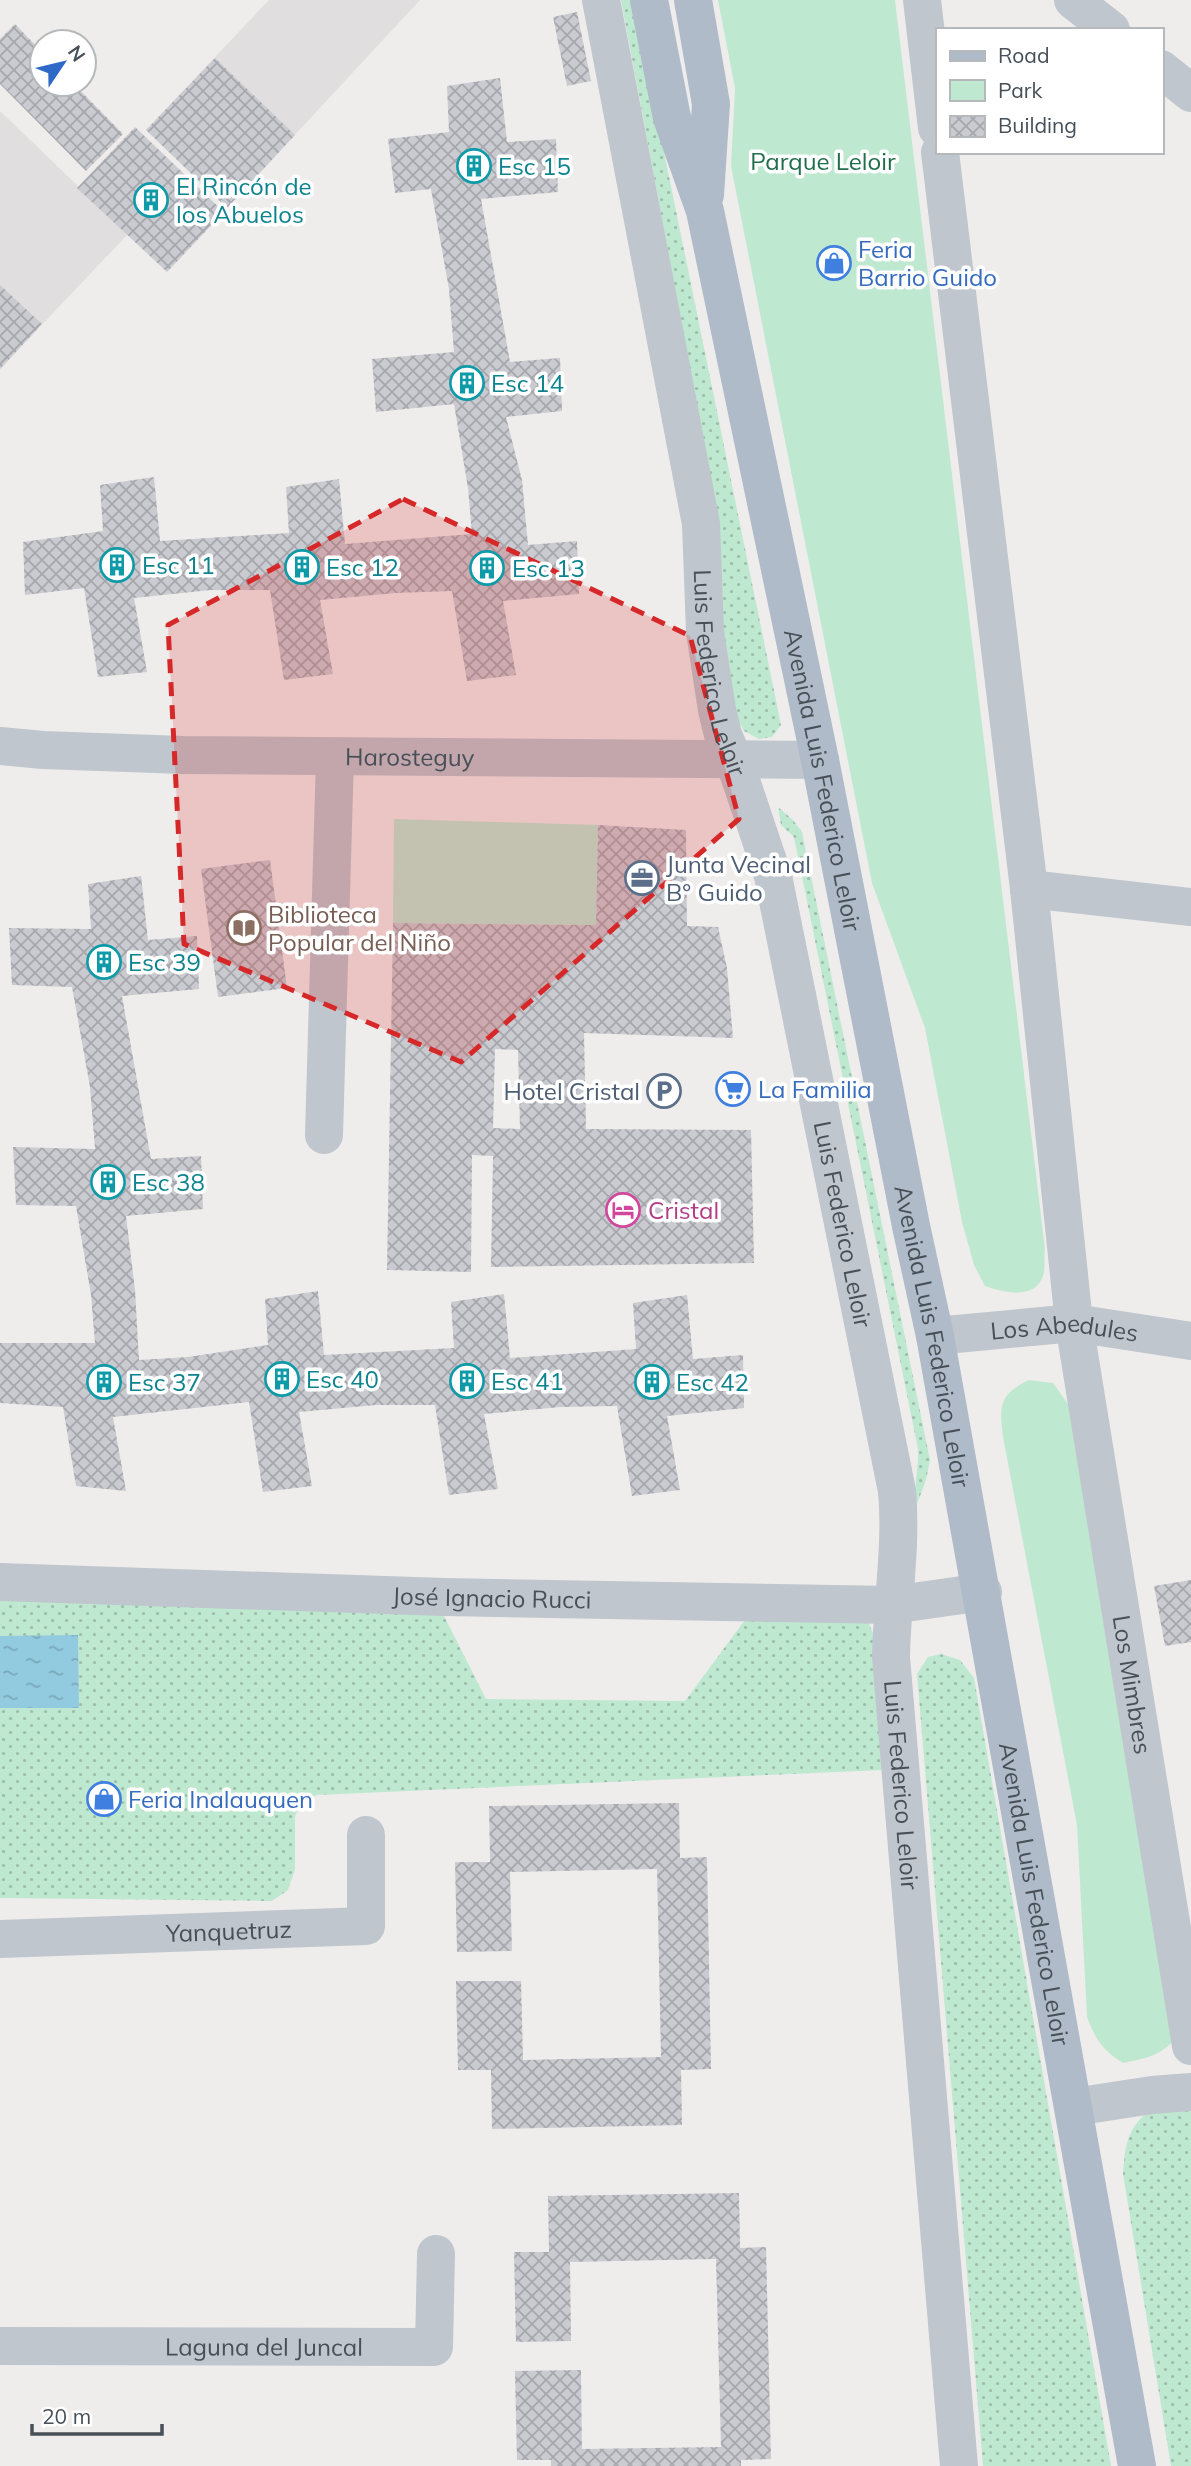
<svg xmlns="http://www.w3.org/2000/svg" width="1191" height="2466" viewBox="0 0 1191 2466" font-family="Mulish,sans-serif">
<defs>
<pattern id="grass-dots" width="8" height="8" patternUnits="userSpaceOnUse" patternTransform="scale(1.75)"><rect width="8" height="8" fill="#bfe8d1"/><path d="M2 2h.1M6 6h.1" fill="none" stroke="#9dbeac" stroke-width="1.8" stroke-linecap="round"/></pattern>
<pattern id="water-ripples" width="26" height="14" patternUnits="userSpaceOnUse" patternTransform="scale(1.75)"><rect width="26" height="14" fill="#92cbe0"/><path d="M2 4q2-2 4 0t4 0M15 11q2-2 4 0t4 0" fill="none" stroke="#79a7b8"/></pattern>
<pattern id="building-cross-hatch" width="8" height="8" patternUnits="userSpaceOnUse" patternTransform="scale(1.75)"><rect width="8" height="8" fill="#cacbd1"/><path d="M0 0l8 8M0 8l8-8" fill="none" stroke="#a6a7ac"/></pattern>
</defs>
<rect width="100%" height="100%" fill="#efedec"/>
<path fill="#e0dede" d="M269,0H420L227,208L146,130Z
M0,111L128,234L0,369Z"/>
<path fill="url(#grass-dots)" d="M621,0H633L781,725L772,737L759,739L744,731L733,711L721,632L719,524Z
M778,807L793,820L802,832L930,1460L926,1480L917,1504C913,1485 919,1468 918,1449L794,837L781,825Z
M0,1596L441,1610L486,1699L685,1701L756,1605L867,1619L875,1638L883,1770L317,1795L302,1802L295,1816V1869L288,1890L272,1901L0,1898Z
M941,1654L960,1660L974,1678L1111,2466H983L917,1674L928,1657Z
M1191,2089V2466H1171L1123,2174C1124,2163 1124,2151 1128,2140C1137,2112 1165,2100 1191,2089Z"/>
<path fill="#bfe8d1" d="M718,0H895L1045,1249C1044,1256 1045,1265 1044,1272C1038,1301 1005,1293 985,1286L974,1265L962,1222L925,1028L872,883L731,166L735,88Z
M394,819L598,825L596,925L393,923Z
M1029,1380L1053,1383L1068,1404L1182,2030C1164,2055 1152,2057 1123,2063C1102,2050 1096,2040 1087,2017L1077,1825L1003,1437C999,1406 999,1394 1029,1380Z"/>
<path fill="url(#water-ripples)" d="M78,1635L79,1708H0V1636Z"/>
<path fill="url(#building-cross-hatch)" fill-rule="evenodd" d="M577,12L591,81L567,86L553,17Z
M15,24L42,52V84H74L123,134L86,171L0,84V39Z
M215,58L295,135L227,208L146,130Z
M500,78L507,142L556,139L558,192L481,199L510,362L560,358L562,411L506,417L522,480L528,545L577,541L579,594L503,601L516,675L467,681L452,591L396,593L320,600L333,674L284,680L270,590H211L134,598L147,672L98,677L84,588L25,595L23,542L103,531L100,485L154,477L160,541L289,533L286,487L339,479L345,544L472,534L468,488L454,404L376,412L372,359L454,352L449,289L431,189L395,193L388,139L449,132L447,86Z
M135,127L224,212L167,272L77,188Z
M0,285L42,324L0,369Z
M598,825L686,830L687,926L718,927L727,968L733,1038L584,1033L586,1129L751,1130L754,1263L491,1267L493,1156L472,1155L471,1272L387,1270L393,923L596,925ZM495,1049L518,1050L520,1129L493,1128Z
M270,860L287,988L218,997L201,869Z
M141,876L148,940L197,936L199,989L122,996L151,1159L201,1156L203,1209L126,1216L135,1290L139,1360L188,1357L268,1345L265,1299L318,1291L324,1355L454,1348L451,1302L504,1294L510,1358L636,1349L633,1303L687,1295L693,1359L743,1355L744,1408L667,1416L680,1490L632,1496L617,1406L561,1407L484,1414L498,1489L449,1495L435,1405H376L299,1412L312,1486L263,1492L249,1402L113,1417L126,1491L76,1486L63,1407L0,1403V1343H95L91,1295L76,1206L16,1205L13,1147L95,1149L90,1087L72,987L12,985L9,928L91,929L88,884Z
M1191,1580V1642L1165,1646L1154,1586Z
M679,1803L680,1858L707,1857L711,2069L681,2070L682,2125L492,2129L491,2070H458L456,1981H521L523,2060L661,2057L657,1869L510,1872L512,1951L457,1952L455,1862H490L489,1806Z
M739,2193L740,2248L766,2247L771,2459L741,2460V2466H551V2460H517L515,2371L581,2370L582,2449L721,2447L716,2259L570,2262L571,2341L516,2342L514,2252H549L548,2196Z"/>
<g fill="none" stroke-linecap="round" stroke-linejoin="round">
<g stroke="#bfc6cd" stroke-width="38">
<path id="s1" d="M601,0L701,524L705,632L717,710L723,735L734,760L773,876L897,1491C902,1546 892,1601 891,1657L959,2466"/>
<path d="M922,0L937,128"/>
<path d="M1073,0L1111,30"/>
<path d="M1161,69L1191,93"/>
<path id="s2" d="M940,152L1029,889L1074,1323L1191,2046"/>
<path id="s3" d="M0,746L43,750L183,755L820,760"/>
<path d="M1029,889L1191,907"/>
<path d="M324,1135L335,757"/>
<path id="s4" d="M935,1336L1074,1323L1191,1341"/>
<path id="s5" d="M0,1582L444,1597L892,1605L983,1592"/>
<path id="s6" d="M0,1939L366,1926V1835"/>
<path d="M1074,2107L1152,2095L1191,2092"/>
<path id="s7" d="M0,2346L434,2347L436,2254"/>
</g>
<g stroke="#afbbc8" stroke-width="38">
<path id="s8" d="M649,0L672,118L705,211L820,760L911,1226L935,1336L1137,2466"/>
<path d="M693,0L711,104L705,195"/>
</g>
</g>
<path fill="#d62828" fill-opacity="0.2" stroke="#d62828" stroke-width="5" stroke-dasharray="14 9" stroke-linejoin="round" d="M403,499L690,636L739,819L461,1062L184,944L168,625Z"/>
<defs>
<g id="building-ring" transform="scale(1.75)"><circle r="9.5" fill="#fff" stroke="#0f9aa8" stroke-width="1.5"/><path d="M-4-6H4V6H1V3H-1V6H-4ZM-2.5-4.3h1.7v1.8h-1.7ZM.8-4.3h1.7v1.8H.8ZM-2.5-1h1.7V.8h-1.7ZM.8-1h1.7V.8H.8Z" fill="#0f9aa8"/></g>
<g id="shop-ring" transform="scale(1.75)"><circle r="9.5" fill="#fff" stroke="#3f7fe0" stroke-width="1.5"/><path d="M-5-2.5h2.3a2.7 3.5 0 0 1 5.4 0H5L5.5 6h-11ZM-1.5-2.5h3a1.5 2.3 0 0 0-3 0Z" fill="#3f7fe0"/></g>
<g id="office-ring" transform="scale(1.75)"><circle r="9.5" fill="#fff" stroke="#5c6f8a" stroke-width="1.5"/><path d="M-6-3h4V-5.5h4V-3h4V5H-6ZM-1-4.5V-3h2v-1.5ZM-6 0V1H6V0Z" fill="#5c6f8a"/></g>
<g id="library-ring" transform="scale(1.75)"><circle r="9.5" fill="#fff" stroke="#8d6e63" stroke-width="1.5"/><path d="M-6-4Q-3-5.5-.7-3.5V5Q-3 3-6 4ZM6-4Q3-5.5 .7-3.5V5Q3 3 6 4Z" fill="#8d6e63"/></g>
<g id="supermarket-ring" transform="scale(1.75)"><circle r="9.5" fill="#fff" stroke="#3f7fe0" stroke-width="1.5"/><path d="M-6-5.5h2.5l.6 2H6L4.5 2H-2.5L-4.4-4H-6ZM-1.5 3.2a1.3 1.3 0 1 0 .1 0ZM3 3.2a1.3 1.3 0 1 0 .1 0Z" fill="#3f7fe0"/></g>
<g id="parking-ring" transform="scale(1.75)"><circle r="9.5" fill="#fff" stroke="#5c6f8a" stroke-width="1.5"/><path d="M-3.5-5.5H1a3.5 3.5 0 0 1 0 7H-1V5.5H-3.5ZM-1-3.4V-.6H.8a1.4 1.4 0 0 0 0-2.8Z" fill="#5c6f8a"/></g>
<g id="hotel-ring" transform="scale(1.75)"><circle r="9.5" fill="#fff" stroke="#d1479c" stroke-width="1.5"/><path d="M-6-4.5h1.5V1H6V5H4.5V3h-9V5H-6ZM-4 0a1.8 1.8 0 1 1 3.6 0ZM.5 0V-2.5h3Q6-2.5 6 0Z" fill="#d1479c"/></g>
</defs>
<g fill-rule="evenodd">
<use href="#building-ring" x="474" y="166"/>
<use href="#building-ring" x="151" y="200"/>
<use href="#shop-ring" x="834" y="263"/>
<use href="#building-ring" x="467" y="383"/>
<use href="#building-ring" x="117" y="565"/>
<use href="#building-ring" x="302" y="567"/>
<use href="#building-ring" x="487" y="568"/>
<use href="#office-ring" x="642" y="878"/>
<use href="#library-ring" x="244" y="928"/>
<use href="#building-ring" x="104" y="962"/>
<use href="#supermarket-ring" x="733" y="1089"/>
<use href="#parking-ring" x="664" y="1091"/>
<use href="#building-ring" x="108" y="1182"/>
<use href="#hotel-ring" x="623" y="1210"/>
<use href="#building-ring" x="282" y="1379"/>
<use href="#building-ring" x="467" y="1381"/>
<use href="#building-ring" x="104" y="1382"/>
<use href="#building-ring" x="652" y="1382"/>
<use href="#shop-ring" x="104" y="1799"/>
</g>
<g text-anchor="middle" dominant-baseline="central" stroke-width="7" stroke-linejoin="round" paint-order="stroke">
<g font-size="24" fill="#216f4c" stroke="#fff">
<text x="823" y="161">Parque Leloir</text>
</g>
<g font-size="24" fill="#0d838f" stroke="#fff" text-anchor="start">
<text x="498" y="166">Esc 15</text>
<text x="176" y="186">El Rincón de<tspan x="176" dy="28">los Abuelos</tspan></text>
<text x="491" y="383">Esc 14</text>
<text x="142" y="565">Esc 11</text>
<text x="326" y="567">Esc 12</text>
<text x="512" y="568">Esc 13</text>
<text x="128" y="962">Esc 39</text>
<text x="132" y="1182">Esc 38</text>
<text x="306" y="1379">Esc 40</text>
<text x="491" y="1381">Esc 41</text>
<text x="128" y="1382">Esc 37</text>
<text x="676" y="1382">Esc 42</text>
</g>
<g font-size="24" fill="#366cbe" stroke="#fff" text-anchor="start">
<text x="858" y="249">Feria<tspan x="858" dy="28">Barrio Guido</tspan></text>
<text x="758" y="1089">La Familia</text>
<text x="128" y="1799">Feria Inalauquen</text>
</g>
<g font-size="24" fill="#474f57" stroke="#fff">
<text stroke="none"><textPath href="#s1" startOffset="684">Luis Federico Leloir</textPath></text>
<text stroke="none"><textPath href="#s3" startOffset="410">Harosteguy</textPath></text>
<text stroke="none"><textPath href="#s8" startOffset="800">Avenida Luis Federico Leloir</textPath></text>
<text stroke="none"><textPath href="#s1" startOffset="1251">Luis Federico Leloir</textPath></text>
<text stroke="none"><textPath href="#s4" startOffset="130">Los Abedules</textPath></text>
<text stroke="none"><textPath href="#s8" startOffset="1367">Avenida Luis Federico Leloir</textPath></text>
<text stroke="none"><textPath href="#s5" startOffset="492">José Ignacio Rucci</textPath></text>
<text stroke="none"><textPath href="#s2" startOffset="1545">Los Mimbres</textPath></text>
<text stroke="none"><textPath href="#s1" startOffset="1818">Luis Federico Leloir</textPath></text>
<text stroke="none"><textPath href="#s8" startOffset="1934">Avenida Luis Federico Leloir</textPath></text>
<text stroke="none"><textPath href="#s6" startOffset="229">Yanquetruz</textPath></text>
<text stroke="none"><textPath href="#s7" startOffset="264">Laguna del Juncal</textPath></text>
</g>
<g font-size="24" fill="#4e5e75" stroke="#fff" text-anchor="start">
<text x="666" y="864">Junta Vecinal<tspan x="666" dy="28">B° Guido</tspan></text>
<text x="640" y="1091" text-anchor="end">Hotel Cristal</text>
</g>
<g font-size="24" fill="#785e54" stroke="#fff" text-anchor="start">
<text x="268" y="914">Biblioteca<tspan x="268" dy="28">Popular del Niño</tspan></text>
</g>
<g font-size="24" fill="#b23c85" stroke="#fff" text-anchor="start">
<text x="648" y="1210">Cristal</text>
</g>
</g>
<rect x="936" y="28" width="228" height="126" fill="#ffffff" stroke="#b5b9bc" stroke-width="2"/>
<rect x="950" y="51" width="35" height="10" fill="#afbbc8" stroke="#b5b9bc" stroke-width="2"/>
<text x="998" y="63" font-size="21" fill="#474f57">Road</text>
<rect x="950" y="80" width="35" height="21" fill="#bfe8d1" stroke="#b5b9bc" stroke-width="2"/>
<text x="998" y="98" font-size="21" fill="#474f57">Park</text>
<rect x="950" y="116" width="35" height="21" fill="url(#building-cross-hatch)" stroke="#b5b9bc" stroke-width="2"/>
<text x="998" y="133" font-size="21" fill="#474f57">Building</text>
<g transform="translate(63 63) rotate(55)"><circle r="33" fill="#ffffff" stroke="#b5b9bc" stroke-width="2"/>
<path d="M0-5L12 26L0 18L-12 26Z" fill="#2f69c7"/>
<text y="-10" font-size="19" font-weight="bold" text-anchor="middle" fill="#474f57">N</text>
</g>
<path d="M32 2424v10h130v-10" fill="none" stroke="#474f57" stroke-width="3.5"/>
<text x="42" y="2424" font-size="21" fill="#474f57" stroke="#ffffff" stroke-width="5" paint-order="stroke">20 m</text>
</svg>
